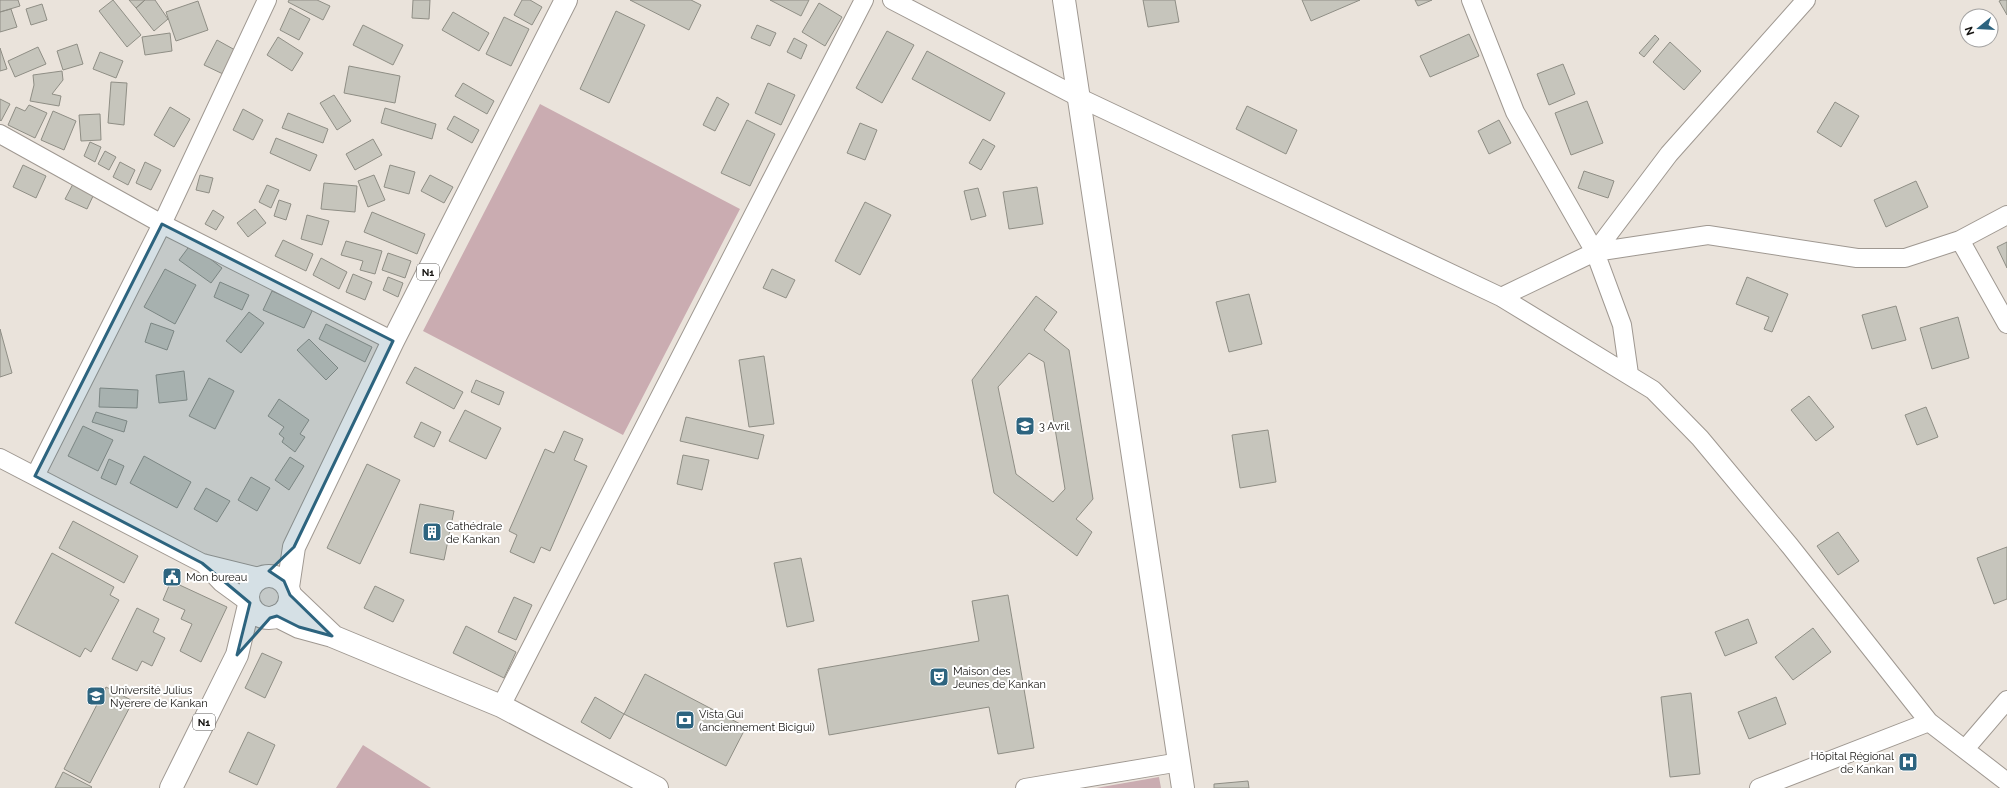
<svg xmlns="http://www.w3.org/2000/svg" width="2007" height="788" viewBox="0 0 2007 788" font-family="Raleway,sans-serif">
<rect width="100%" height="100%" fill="#eae3db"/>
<path fill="#caacb1" d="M540,104L740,209L623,435L423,331Z
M363,745L431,788H336Z
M1159,777L1161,788H1096Z"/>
<path fill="#c6c5bc" stroke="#8f8e85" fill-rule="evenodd" d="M0,0H18L20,6L0,12Z
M113,0L141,35L127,47L99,11Z
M129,0H145L136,8Z
M145,0H155L168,19L154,31L136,8Z
M289,0H317L330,6L323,20L288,2Z
M413,0H430L429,19L412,18Z
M522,0H530L542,7L532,25L514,15Z
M630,0H691L701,5L689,30Z
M770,0H809L801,16Z
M1143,0H1175L1179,22L1148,27Z
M1302,0H1360L1311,21Z
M1415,0H1432L1418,6Z
M2002,0H2007V15L1999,1Z
M198,1L208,30L176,41L166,12Z
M819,3L842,17L825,46L802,32Z
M42,4L47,20L31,25L26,9Z
M290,8L310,19L299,40L280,30Z
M11,9L17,27L0,32V12Z
M616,11L645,25L609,103L580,89Z
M453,12L489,33L479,51L442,30Z
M504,17L529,29L511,66L486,54Z
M363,25L403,45L393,65L353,45Z
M757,25L776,33L770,46L751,38Z
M887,31L914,45L882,103L856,88Z
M170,33L172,51L145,55L142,37Z
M1469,34L1479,56L1430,77L1420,56Z
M1655,35L1659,39L1644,57L1639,53Z
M278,37L303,53L292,71L267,55Z
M794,38L807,45L801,59L787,52Z
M217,40L235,50L223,74L204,65Z
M1670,42L1701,71L1684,90L1653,62Z
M77,44L83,64L63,70L57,51Z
M38,47L46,64L15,77L8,61Z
M0,48L7,69L0,71Z
M927,51L1005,93L990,121L912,79Z
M100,52L123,61L116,78L93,69Z
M1563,64L1575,94L1549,105L1537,74Z
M349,66L400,76L395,103L344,93Z
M62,71L63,80L52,94L61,96L59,106L30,101L34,85L33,75Z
M111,82L127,83L124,125L108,123Z
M463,83L494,101L487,114L455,96Z
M768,83L795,95L781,125L755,113Z
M334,95L351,121L337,130L320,103Z
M717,97L729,104L715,131L703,125Z
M0,99L10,104L1,121L0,120Z
M1587,101L1603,143L1571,155L1555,113Z
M1835,102L1859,116L1841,147L1817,132Z
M29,105L47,113L35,138L8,125L16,107L25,111Z
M1247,106L1297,130L1286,154L1236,129Z
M170,107L190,119L174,147L154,135Z
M385,108L436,124L432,139L381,123Z
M243,109L263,120L253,140L233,130Z
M53,111L76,121L64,150L41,140Z
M288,113L328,129L323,143L282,128Z
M100,114L101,140L81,141L79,115Z
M454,116L479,130L472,143L447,129Z
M747,120L775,134L750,186L721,173Z
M1499,120L1511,143L1489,154L1478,131Z
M860,123L877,130L865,160L847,153Z
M276,138L317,155L310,171L270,153Z
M373,139L382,155L355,170L346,154Z
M983,139L995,146L981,170L969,163Z
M90,142L101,147L95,162L84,156Z
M105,151L116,157L109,170L98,164Z
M120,162L135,170L128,185L113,177Z
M145,162L161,170L151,190L136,183Z
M23,165L46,176L36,198L13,187Z
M390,165L415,172L409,194L384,187Z
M1584,171L1614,181L1608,198L1578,188Z
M200,175L213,178L209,193L196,190Z
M374,175L385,200L368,207L358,181Z
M430,175L453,187L444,203L421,191Z
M1916,181L1928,207L1886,227L1874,200Z
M324,183L357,186L355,212L321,209Z
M73,184L94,194L87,209L65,199Z
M267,185L279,190L271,208L259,202Z
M1037,187L1043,224L1009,229L1003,192Z
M978,188L986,216L971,220L964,191Z
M279,200L291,204L286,220L274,216Z
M865,202L891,215L860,275L835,261Z
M255,209L266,223L248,237L237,223Z
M213,210L224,217L216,230L205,224Z
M372,212L425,234L417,254L364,232Z
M307,215L329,221L322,245L301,239Z
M283,240L313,254L306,271L275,256Z
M346,241L382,251L375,274L360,270L363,261L341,255Z
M2007,242V268L1997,247Z
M191,244L222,268L211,283L179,260Z
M388,253L411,261L405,278L382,270Z
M321,258L347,272L339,289L313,275Z
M165,269L196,285L175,324L144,307Z
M772,269L795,280L786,298L763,288Z
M353,274L372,282L365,300L346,292Z
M388,277L403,283L398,297L383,290Z
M1747,277L1788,294L1772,332L1764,329L1769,317L1736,304Z
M220,282L249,295L242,310L214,297Z
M272,291L313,309L304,328L263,310Z
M1249,294L1262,344L1229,352L1216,302Z
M1036,296L1057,312L1044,330L1069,350L1093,499L1076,519L1092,532L1077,556L994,493L972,380ZM1029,353L1044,362L1065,489L1053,502L1016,474L998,387Z
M1896,306L1906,340L1872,349L1862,315Z
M249,312L264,323L241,353L226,341Z
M1958,317L1969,358L1932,369L1920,328Z
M151,323L174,331L167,350L145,342Z
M326,324L372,347L365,362L319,339Z
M0,329L12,373L0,377Z
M309,339L338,368L326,380L297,350Z
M764,356L774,424L749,427L739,360Z
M415,367L463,392L454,409L406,383Z
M184,371L187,400L159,403L156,375Z
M209,378L234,391L215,429L189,416Z
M476,380L504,392L499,405L471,392Z
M100,388L138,390L137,408L99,407Z
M1809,396L1834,427L1816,441L1791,410Z
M279,399L309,420L300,434L305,437L295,452L282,442L284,438L279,434L284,427L268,416Z
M1926,407L1938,437L1917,445L1905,415Z
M465,410L501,428L486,459L449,441Z
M96,412L127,421L124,432L92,422Z
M686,417L764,435L758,459L680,441Z
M421,422L441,432L434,447L414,437Z
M83,426L113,440L98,471L68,456Z
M1268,430L1276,482L1240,488L1232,435Z
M564,431L583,439L574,460L587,466L550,551L541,547L534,563L510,552L517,535L509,531L545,449L554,453Z
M683,455L709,460L702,490L677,484Z
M144,456L191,482L177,508L130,483Z
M290,457L304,466L289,490L275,480Z
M109,459L124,466L116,485L101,478Z
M367,464L400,480L360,564L327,548Z
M251,477L270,488L257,511L238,500Z
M206,488L230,501L217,522L194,509Z
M420,504L454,511L444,560L410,553Z
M73,521L138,556L124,583L59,548Z
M1838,532L1859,561L1838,575L1817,546Z
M2007,547V599L1994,604L1977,558Z
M52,553L114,587L110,595L119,600L91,652L85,648L80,657L15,623Z
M801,558L814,621L787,627L774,563Z
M171,581L227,607L201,662L180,651L192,624L181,619L185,610L163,600Z
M375,586L404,600L393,622L364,608Z
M1008,595L1034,748L998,754L989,707L829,735L818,669L979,641L972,601Z
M514,597L532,605L516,640L498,632Z
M137,608L159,619L153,632L165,638L152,666L142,661L137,671L112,659Z
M1748,619L1757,643L1725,656L1715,632Z
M466,626L516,652L504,678L453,653Z
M1813,628L1831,652L1793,680L1775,657Z
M262,653L282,662L265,698L245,688Z
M645,674L746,727L726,766L624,714Z
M106,687L133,701L90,783L64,769Z
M1691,693L1700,774L1670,777L1661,697Z
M595,697L624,714L610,739L581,722Z
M1776,697L1786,724L1749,739L1738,712Z
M248,732L275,745L257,785L229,772Z
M63,772L92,787L91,788H55Z
M1248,781L1249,788H1214V784Z"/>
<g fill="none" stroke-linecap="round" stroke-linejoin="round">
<g stroke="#9f9891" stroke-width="20">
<path id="minor" d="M892,0L1080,98L1501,297L1653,390L1700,438L1790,546L1929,722L2007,782
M1471,0L1515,112L1595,252L1622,325L1629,374
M0,134L162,224L393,341
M1960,240L2007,324
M1595,252L1669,154L1806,0
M1501,297L1595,252L1708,235L1857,258H1905L1960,240L2007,215
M0,458L202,563L259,577
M35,476L162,224L267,0
M203,563L222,583L248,602
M501,706L864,0
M1965,749L2007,700
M1025,788L1180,762
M1759,788L1929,722"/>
</g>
<g stroke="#9f9891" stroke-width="24">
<path id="major" d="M1064,0L1183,788
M290,595L332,635
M277,616L299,627L332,636L501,706L657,788"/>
</g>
<g stroke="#9f9891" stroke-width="24">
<path id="highway" d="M248 597a21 21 0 1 1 42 0a21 21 0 1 1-42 0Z
M288,587L294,547L393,341L566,0
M171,788L237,655L249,605"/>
</g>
<use href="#minor" stroke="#fff" stroke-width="18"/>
<use href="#major" stroke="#fff" stroke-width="22"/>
<use href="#highway" stroke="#fff" stroke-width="22"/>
</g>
<path fill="#2d647f" fill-opacity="0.2" stroke="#2d647f" stroke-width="3" stroke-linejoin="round" d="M162,224L393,341L294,547L269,571L284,581L290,595L332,636L299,627L277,616L270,618L237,655L250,603L202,563L35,476Z"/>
<defs>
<g id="university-square" transform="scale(1)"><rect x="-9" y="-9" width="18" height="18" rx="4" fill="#2d647f" stroke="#fff"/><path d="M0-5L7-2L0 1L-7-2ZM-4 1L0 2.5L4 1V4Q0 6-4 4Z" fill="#fff"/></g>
<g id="building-square" transform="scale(1)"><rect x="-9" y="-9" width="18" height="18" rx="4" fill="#2d647f" stroke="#fff"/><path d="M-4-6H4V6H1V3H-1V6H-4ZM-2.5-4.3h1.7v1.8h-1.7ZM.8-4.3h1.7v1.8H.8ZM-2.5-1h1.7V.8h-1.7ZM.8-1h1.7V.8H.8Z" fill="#fff"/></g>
<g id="civic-square" transform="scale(1)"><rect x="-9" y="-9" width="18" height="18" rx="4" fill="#2d647f" stroke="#fff"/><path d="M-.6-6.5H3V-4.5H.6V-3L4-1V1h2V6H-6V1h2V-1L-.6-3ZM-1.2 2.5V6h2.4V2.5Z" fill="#fff"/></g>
<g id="theatre-square" transform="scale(1)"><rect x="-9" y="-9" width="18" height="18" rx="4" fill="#2d647f" stroke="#fff"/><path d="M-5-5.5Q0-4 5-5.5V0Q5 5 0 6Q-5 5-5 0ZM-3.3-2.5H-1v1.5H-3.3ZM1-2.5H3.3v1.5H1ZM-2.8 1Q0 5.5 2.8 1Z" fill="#fff"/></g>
<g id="bank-square" transform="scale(1)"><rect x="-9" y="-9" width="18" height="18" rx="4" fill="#2d647f" stroke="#fff"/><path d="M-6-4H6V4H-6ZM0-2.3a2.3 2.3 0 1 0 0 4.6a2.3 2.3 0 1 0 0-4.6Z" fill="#fff"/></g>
<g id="hospital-square" transform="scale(1)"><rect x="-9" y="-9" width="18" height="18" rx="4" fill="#2d647f" stroke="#fff"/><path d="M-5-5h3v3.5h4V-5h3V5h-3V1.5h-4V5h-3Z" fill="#fff"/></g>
</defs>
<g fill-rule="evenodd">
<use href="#university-square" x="1025" y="426"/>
<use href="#building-square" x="432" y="532"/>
<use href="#civic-square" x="172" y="577"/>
<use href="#theatre-square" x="939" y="677"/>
<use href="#university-square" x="96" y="696"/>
<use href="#bank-square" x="685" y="720"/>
<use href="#hospital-square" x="1908" y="762"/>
</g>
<g text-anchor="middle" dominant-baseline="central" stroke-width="4" stroke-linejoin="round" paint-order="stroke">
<g fill="#fff" stroke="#5d5b59" stroke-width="1">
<rect x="417" y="264" width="22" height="16" rx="3"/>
<rect x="193" y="714" width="22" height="16" rx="3"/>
</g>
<g font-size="10" font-weight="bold" fill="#171512">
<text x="428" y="272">N1</text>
<text x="204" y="722">N1</text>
</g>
<g font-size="11" fill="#171512" stroke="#fff" text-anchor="start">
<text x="1039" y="426">3 Avril</text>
<text x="446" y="526">Cathédrale<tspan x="446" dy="13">de Kankan</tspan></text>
<text x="186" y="577">Mon bureau</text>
<text x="953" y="671">Maison des<tspan x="953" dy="13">Jeunes de Kankan</tspan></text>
<text x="110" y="690">Université Julius<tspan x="110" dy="13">Nyerere de Kankan</tspan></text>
<text x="699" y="714">Vista Gui<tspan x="699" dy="13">(anciennement Bicigui)</tspan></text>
<text x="1894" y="756" text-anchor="end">Hôpital Régional<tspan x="1894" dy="13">de Kankan</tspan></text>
</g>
</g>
<g transform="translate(1979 28) rotate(252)"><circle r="19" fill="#ffffff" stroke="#a2a1a0"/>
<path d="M0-3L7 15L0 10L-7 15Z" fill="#2d647f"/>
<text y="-6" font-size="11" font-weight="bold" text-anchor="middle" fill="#171512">N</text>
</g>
</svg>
